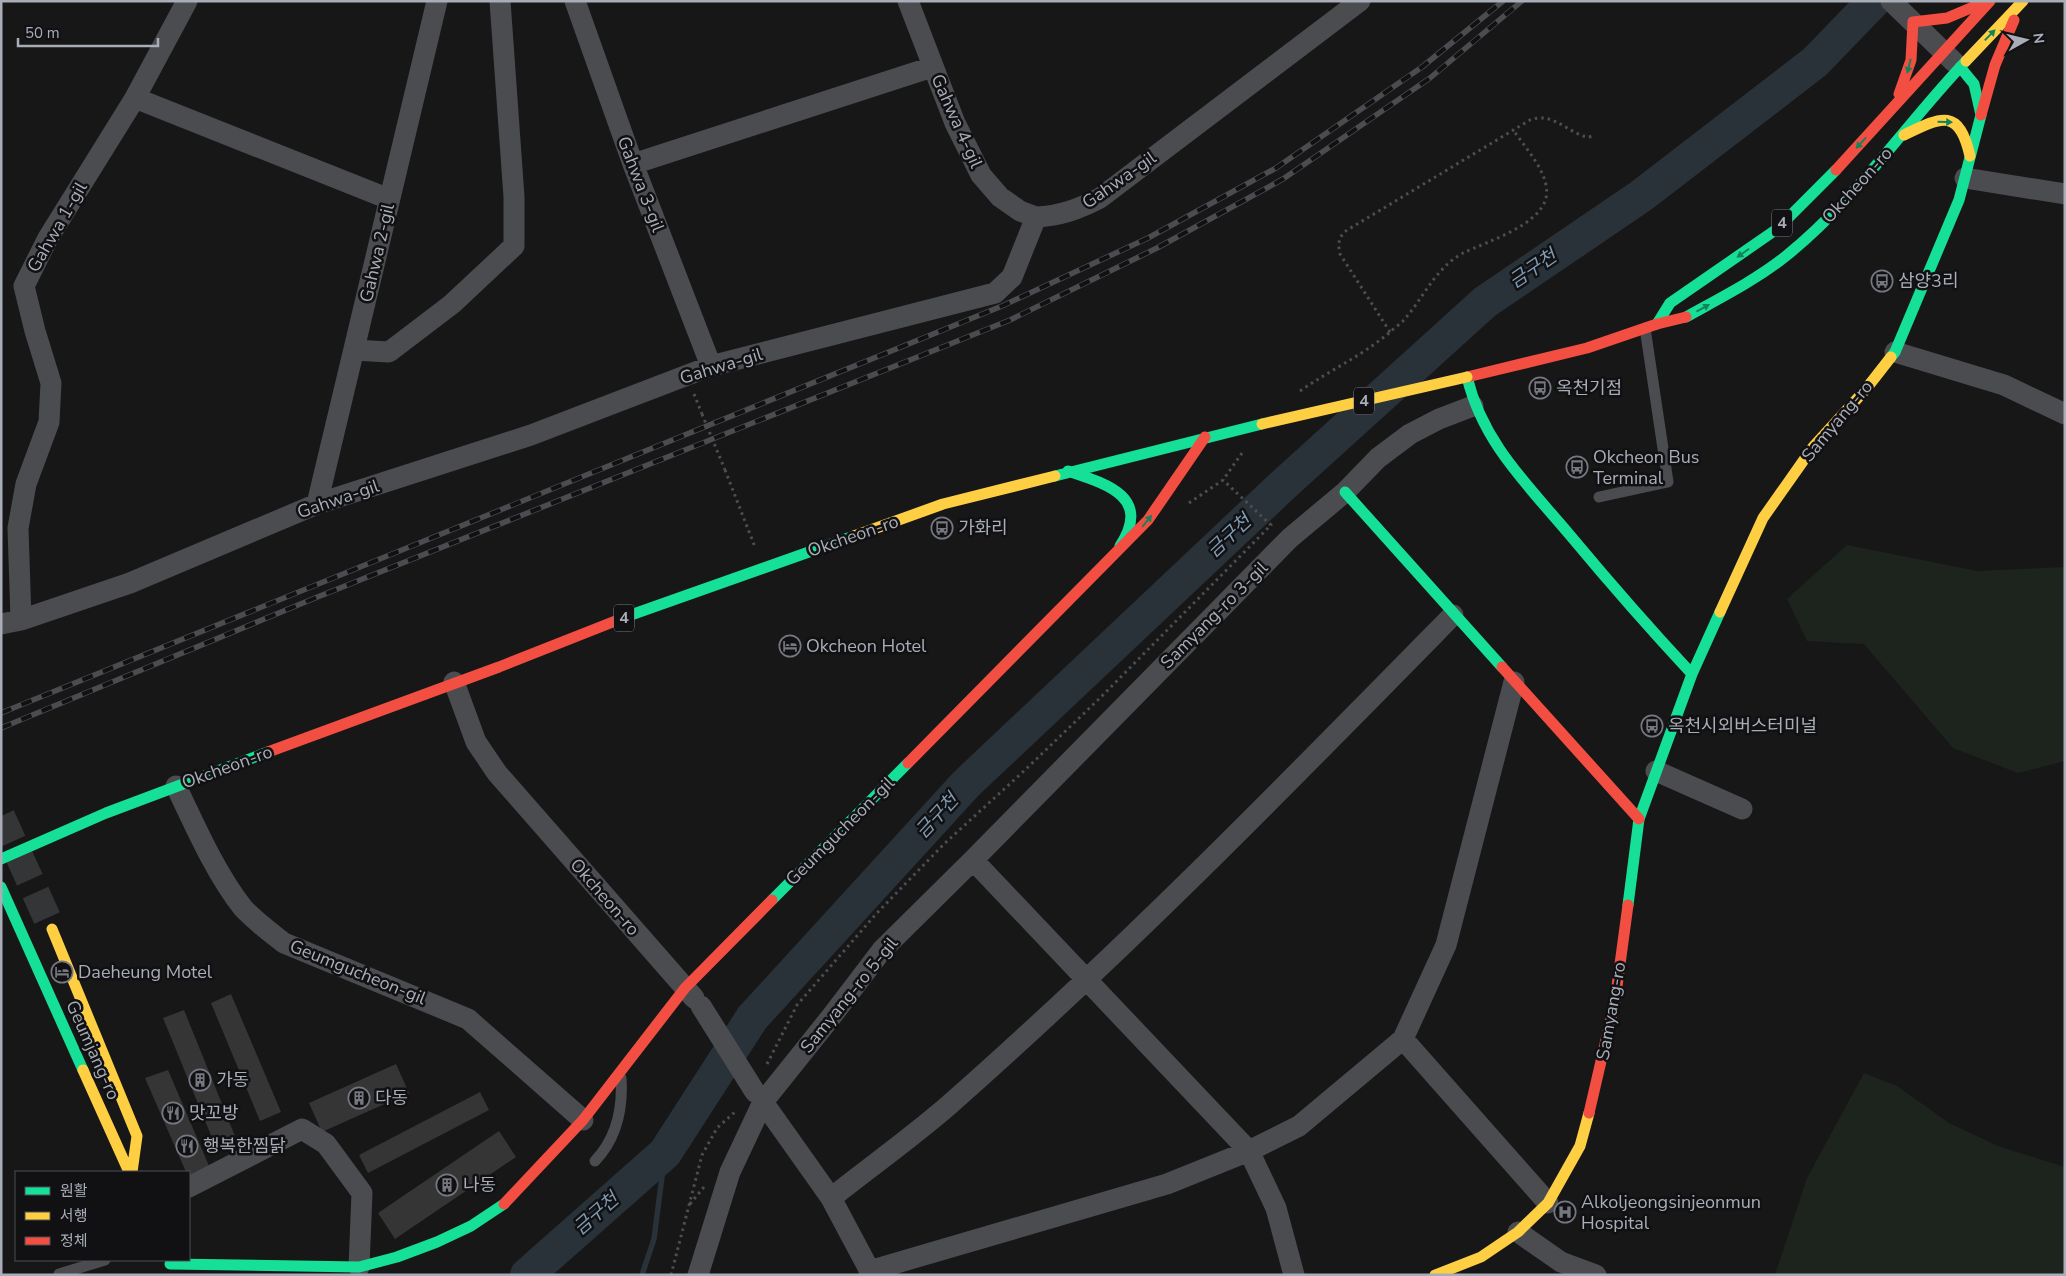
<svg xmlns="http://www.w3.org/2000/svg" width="2066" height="1276" viewBox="0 0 2066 1276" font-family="'Nunito Sans','Noto Sans KR',sans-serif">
<rect width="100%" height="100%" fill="#171717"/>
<path fill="#1d241e" d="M1847,545L1977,571L2065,567V761L2018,773L1953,748L1864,644L1807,641L1787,599Z
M1864,1073L1897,1086L1949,1123L1998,1146L2065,1167V1275H1775L1807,1178Z"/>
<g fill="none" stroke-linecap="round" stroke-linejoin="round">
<path stroke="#2a3239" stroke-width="5.5" d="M642,1275L654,1239L665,1153"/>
<path stroke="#2a3239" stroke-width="34" d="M527,1275L665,1153L752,1018L966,784L1282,486L1485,302L1641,196L1815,62L1874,1"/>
</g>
<path fill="#353536" d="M231,994L281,1112L260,1121L211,1003Z
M184,1010L237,1141L217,1150L163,1018Z
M396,1064L409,1093L322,1132L309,1103Z
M168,1070L209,1166L189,1176V1172H186L145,1078Z
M480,1092L489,1110L368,1173L359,1155Z
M499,1131L516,1157L395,1239L378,1213Z"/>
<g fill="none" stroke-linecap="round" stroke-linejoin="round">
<path stroke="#343537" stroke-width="28" stroke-dasharray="28 14" stroke-linecap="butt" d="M1,816L52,929"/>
<path stroke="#4d4e52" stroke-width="3" stroke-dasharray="2.5 4" stroke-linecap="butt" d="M1390,332L1340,254C1338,245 1338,240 1344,232L1530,120C1551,112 1564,129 1583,136L1589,137L1595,135
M1300,391C1330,370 1360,357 1389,333C1393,329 1399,325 1403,321C1423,299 1435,268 1463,253C1486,242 1539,226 1546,198C1551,175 1526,149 1514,131
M694,394L702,414
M725,470L755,547
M1189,503L1223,480L1242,453
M767,1064L797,1005L876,914L944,844L1025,770L1101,697L1271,525L1223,480
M690,1204L704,1187
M671,1275L702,1155L717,1128L736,1111"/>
<path stroke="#4b4c50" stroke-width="11" d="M1599,497L1668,482L1645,328
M595,1161C617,1138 623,1109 621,1078
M59,1274L105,1260"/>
<path stroke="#4b4c50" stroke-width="21" d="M575,1L633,164L711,366
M908,1L955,123L981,175L1000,197L1020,211L1036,217
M1891,1L1954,62
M135,98L389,199
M633,164L932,67
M1965,178L2065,194
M354,350L389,352L452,304L514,246V197L500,1
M1895,352L2004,385L2065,414
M317,504L437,1
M21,620L18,528L26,484L49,422L51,383L35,331L24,286L48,238L135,98L187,1
M1,624L21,620L130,583L317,504L531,435L711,366L995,293L1012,277L1036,217C1060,216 1079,209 1100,198L1360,1
M454,682L476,742L497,773L694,998
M1656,771L1742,809
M176,786C195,826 216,874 243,908C255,921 270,932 284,943L468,1019L583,1120
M973,860L1249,1151L1276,1208L1294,1275
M1403,1039L1548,1203
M763,1102L831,1198L872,1275
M189,1187L302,1129L326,1144L362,1193L359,1267
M831,1198C870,1167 911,1138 949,1105C1125,950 1289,782 1453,615
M1518,1232L1561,1262L1596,1275
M869,1271L1167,1184L1249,1151L1299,1126L1403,1039L1446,945L1514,682
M698,1275L730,1172L763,1102L831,1017L882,950L973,860L1290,538L1345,492L1378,458L1410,434L1439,419L1473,406"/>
<path stroke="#16e098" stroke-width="11" d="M1686,317C1720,298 1756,280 1786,256C1855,201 1905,125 1966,61
M1657,324L1670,303L1777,229L1836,170
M1891,357L1895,352L1959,200L1981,115L1974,84L1960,67
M1467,377C1483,443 1527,484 1569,534C1609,582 1650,629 1692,674
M1068,471C1107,484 1152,497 1120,546
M1055,476L1262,424
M1345,492L1502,667
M628,616L854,536
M1,859L106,813L268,752
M1,887L83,1070
M772,900L908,763
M1628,905L1639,819L1692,674L1720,612
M170,1264L359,1267L397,1257L437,1242L471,1226L504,1204"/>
<path stroke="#ffcf43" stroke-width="11" d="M1966,61L2023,1
M1904,135C1941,117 1959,107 1970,156
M854,536L943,504L1055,476
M1720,612L1763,518L1813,447L1866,389L1891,357
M52,929L137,1136L132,1172
M83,1070L129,1172
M1435,1275L1481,1257L1518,1232L1548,1203L1580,1146L1589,1113"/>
<path stroke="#f24e42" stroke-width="11" d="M1899,94L1911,60L1913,22L1947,18L1985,2
M1981,115L1995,65L2014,20
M1836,170L1990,1
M1467,377L1587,348L1657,324L1686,317
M1502,667L1639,819
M268,752L499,667L628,616
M908,763L1148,520L1205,437
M1589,1113L1615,1001L1628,905
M504,1204L583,1120L685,988L772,900"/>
<g stroke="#4b4c4f" stroke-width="5.5">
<path id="rail" d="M1,713L1002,306L1148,238L1276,168L1422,67L1503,1
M1,728L315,598L1010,320L1157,248L1283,179L1430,78L1522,1"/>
</g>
<use href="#rail" stroke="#111113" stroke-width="4" stroke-dasharray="11" stroke-linecap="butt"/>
<path stroke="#4d4e52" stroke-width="3" stroke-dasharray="2.5 4" stroke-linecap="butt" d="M702,414L725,470"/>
<path stroke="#4b4c50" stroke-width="21" d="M701,1006L755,1092"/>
<path stroke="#ffcf43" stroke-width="11" d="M1262,424L1467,377"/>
</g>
<defs><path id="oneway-solid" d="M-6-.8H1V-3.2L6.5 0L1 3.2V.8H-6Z" transform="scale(1.25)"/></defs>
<g fill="#14835c">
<use href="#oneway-solid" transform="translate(1990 35) rotate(-46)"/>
<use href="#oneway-solid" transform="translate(1909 66) rotate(104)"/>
<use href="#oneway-solid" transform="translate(1945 122) rotate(1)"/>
<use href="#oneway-solid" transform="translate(1861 143) rotate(132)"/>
<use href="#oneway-solid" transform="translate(1743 253) rotate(145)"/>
<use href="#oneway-solid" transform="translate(1703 308) rotate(-29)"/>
<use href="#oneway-solid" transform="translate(1147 521) rotate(-51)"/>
</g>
<defs>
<g id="bus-ring" transform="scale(1.125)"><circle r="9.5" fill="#111113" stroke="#757880" stroke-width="1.5"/><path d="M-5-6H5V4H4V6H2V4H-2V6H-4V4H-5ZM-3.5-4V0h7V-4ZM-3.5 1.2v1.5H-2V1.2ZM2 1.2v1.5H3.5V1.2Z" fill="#757880"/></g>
<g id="hotel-ring" transform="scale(1.125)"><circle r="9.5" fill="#111113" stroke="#757880" stroke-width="1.5"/><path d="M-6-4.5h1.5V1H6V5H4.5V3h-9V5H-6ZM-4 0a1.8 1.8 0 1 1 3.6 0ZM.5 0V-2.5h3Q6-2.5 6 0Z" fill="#757880"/></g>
<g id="building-ring" transform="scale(1.125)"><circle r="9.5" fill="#111113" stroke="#757880" stroke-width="1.5"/><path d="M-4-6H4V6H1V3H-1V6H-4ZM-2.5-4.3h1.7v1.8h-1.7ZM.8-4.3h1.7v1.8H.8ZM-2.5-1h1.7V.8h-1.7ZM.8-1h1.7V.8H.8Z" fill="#757880"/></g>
<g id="restaurant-ring" transform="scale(1.125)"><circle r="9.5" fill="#111113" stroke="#757880" stroke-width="1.5"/><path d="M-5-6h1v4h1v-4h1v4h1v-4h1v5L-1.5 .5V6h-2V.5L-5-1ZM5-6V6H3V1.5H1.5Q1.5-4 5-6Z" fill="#757880"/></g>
<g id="hospital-ring" transform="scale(1.125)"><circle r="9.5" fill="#111113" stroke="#757880" stroke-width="1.5"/><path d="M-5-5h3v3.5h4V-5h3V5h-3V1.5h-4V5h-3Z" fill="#757880"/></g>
</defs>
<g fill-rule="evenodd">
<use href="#bus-ring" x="1882" y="281"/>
<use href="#bus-ring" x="1540" y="388"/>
<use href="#bus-ring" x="1577" y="467"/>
<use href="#bus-ring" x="942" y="528"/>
<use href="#hotel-ring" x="790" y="646"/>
<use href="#bus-ring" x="1652" y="726"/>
<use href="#hotel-ring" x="62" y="972"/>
<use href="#building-ring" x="200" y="1080"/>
<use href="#building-ring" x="359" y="1098"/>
<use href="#restaurant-ring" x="173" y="1113"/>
<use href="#restaurant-ring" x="187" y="1146"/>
<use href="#building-ring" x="447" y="1185"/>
<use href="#hospital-ring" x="1565" y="1212"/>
</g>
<g text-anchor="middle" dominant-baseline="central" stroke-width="5" stroke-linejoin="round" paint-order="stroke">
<g fill="#111113" stroke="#7b7e86" stroke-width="1">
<rect x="1772" y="209.5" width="20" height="27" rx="4"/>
<rect x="1354" y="387.5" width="20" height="27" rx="4"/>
<rect x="614" y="604.5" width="20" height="27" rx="4"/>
</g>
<g font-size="16" font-weight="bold" fill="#a8adb8">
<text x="1782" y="223">4</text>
<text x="1364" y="401">4</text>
<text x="624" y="618">4</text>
</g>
<g font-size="18" fill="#a8adb8" stroke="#111113">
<text transform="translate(957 121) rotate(66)">Gahwa 4-gil</text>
<text transform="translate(1119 180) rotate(-35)">Gahwa-gil</text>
<text transform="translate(641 184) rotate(69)">Gahwa 3-gil</text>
<text transform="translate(1857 185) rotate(-48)">Okcheon-ro</text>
<text transform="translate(57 227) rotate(-60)">Gahwa 1-gil</text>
<text transform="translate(377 253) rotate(-77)">Gahwa 2-gil</text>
<text transform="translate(721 366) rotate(-17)">Gahwa-gil</text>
<text transform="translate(1837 421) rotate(-50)">Samyang-ro</text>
<text transform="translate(338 499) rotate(-19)">Gahwa-gil</text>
<text transform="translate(853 536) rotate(-19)">Okcheon-ro</text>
<text transform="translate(1214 615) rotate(-45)">Samyang-ro 3-gil</text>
<text transform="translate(227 767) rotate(-20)">Okcheon-ro</text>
<text transform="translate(840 831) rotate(-45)">Geumgucheon-gil</text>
<text transform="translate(605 897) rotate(49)">Okcheon-ro</text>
<text transform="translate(358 972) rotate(22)">Geumgucheon-gil</text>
<text transform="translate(849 995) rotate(-51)">Samyang-ro 5-gil</text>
<text transform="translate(1611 1011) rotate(-80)">Samyang-ro</text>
<text transform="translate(93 1050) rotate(66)">Geumjang-ro</text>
</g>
<g font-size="18" fill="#a8adb8" stroke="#111113" text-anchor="start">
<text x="1898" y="281">삼양3리</text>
<text x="1556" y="388">옥천기점</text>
<text x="1593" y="457">Okcheon Bus<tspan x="1593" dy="21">Terminal</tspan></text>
<text x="958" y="528">가화리</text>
<text x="806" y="646">Okcheon Hotel</text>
<text x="1668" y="726">옥천시외버스터미널</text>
<text x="78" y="972">Daeheung Motel</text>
<text x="216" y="1080">가동</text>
<text x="375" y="1098">다동</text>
<text x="189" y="1113">맛꼬방</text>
<text x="203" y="1146">행복한찜닭</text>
<text x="463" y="1185">나동</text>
<text x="1581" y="1202">Alkoljeongsinjeonmun<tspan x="1581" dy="21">Hospital</tspan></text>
</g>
<g font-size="19" font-style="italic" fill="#7f9bb3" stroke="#111113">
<text transform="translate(1533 269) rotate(-34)">금구천</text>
<text transform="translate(1229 536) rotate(-43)">금구천</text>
<text transform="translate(937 816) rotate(-47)">금구천</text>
<text transform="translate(596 1214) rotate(-41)">금구천</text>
</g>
</g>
<rect width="2066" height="1276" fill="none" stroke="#a8adb8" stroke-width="5"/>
<rect x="15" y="1171" width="175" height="90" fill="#111113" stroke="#4d4f55"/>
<rect x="25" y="1187" width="25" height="8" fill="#16e098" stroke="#4d4f55"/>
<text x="60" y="1196" font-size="15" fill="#a8adb8">원활</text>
<rect x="25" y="1212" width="25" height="8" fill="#ffcf43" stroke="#4d4f55"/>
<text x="60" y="1221" font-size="15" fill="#a8adb8">서행</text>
<rect x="25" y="1237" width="25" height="8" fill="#f24e42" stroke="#4d4f55"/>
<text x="60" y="1246" font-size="15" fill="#a8adb8">정체</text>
<g transform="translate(2026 40) rotate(82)" stroke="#111113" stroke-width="4" paint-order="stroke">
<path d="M0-4L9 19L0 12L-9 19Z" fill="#a8adb8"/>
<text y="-8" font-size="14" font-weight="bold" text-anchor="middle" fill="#a8adb8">N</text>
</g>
<path d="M18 38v8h140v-8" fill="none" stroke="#a8adb8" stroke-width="2.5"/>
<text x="25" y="38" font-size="15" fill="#a8adb8" stroke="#111113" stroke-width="4" paint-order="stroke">50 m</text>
</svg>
